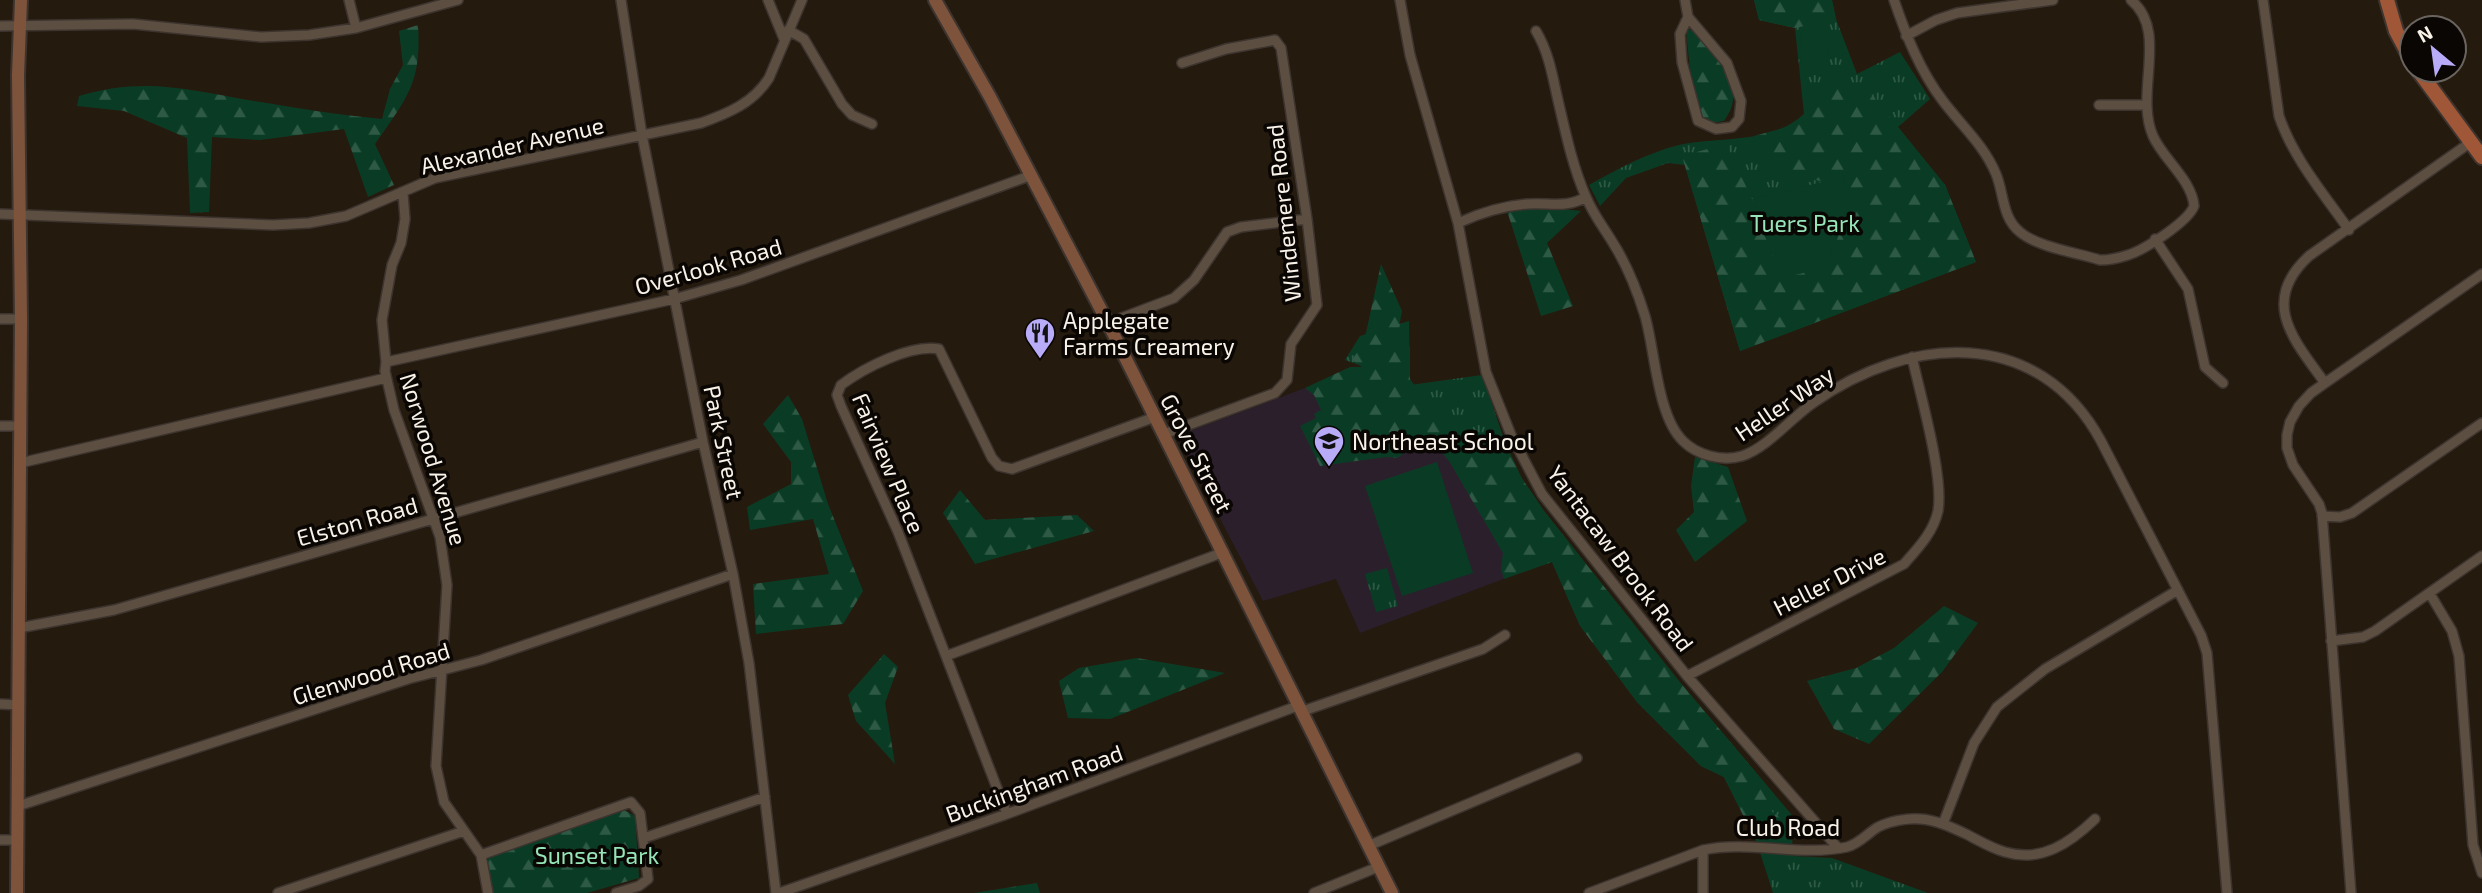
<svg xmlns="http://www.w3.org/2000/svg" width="2482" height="893" viewBox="0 0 2482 893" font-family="'Exo 2',sans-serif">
<defs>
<pattern id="grass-tufts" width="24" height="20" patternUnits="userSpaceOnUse" patternTransform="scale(1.75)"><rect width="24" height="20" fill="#0a3c25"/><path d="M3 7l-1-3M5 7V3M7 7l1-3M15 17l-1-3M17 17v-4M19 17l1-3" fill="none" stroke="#2e5945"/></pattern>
<pattern id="forest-firs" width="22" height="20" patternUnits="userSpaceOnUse" patternTransform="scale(1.75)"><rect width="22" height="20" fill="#0a3c25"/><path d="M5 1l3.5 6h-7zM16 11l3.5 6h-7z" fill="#2e5945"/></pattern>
</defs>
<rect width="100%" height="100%" fill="#251a0e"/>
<path fill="#2b1f2b" d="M1305,388L1435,424L1530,569L1360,633L1336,579L1263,601L1177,436Z"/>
<path fill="url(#grass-tufts)" d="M1754,0H1832L1836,19L1857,74L1900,52L1930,99L1898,127L1945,185L1976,262L1740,351L1685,165L1668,163L1626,178L1600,206L1589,185C1617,169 1647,153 1679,145C1720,136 1770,145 1804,114L1795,28L1759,20Z
M1409,321L1410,385L1482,375L1505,442L1521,477L1544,511L1678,680L1791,814L1793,856L1832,858L1928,893H1773L1757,843L1724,777L1701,766L1637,702L1580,625L1552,562L1530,569L1435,424L1365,367L1345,360L1360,336Z
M1387,568L1398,606L1376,612L1365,574Z"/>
<path fill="url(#forest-firs)" d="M1754,0H1832L1836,19L1795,28L1759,20Z
M418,25C422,83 406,99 375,144L394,185L368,197L344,129L260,140L212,137L209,212L190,213L187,138L124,111L77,106L79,96C144,76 190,90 254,101C297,108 339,115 382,119L390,89L403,65L399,31Z
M1692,29C1707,46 1731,72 1733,95C1734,105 1729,114 1724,121L1710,123L1703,119L1690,69L1686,31Z
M1832,89H1867L1945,185L1976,262L1740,351L1682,156L1726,144L1752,199L1781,279L1816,267L1834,243L1843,178L1824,182L1775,170L1754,140V136L1791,126Z
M1541,207L1581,211L1547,243L1573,306L1541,316L1507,211Z
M1381,264L1402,311L1397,338L1410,347V379L1421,395L1461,431L1486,442L1512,458L1521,477L1544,511L1678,680L1774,794L1770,810L1787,823L1785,836L1757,843L1724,777L1701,766L1637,702L1580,626L1552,562L1504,579L1501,569L1503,553L1449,461L1429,437L1397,458L1386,457L1320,466L1300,426L1316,418L1314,414L1321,410L1314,395L1305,388L1350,367H1362L1352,360L1364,342Z
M788,395L802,419L828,504L863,591L843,624L756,634L753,584L829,574L813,519L750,530L747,507L791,484V462L763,424Z
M1695,457L1728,467L1747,521L1695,562L1676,530L1694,512L1691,486Z
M960,490L985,520L1077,515L1094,531L975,564L943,513Z
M1944,606L1978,623L1942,672L1869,744L1834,729L1807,681L1856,668L1894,648Z
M884,654L898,667L885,703L895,764L856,721L848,695Z
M1137,658L1225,673L1110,719L1068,718L1059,681L1079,668Z
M624,810L635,816L639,878L587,893H492L485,858Z
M1037,883L1040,893H974Z"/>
<path fill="#0a3c25" d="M1826,29L1828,67L1802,69L1800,31Z
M1843,177C1851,207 1842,244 1818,266C1810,273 1791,275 1781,279L1752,199Z
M1437,462L1473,573L1402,596L1365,486Z"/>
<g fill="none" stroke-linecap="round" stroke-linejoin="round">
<g stroke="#3d342f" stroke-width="12">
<path id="street" d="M349,0L356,28
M621,0L642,135L703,442L733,574L749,663L776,893
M768,0L784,39
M1400,0L1410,55L1458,223L1486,372L1511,435L1542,494L1687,676L1838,848
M1685,0L1688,17L1727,63L1741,101L1739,119L1732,127L1716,129L1698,121L1682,62L1680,34L1688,17
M1894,0C1906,35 1920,71 1943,101C1961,125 1984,145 1996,174C2004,193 2002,218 2020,232C2037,247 2078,253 2100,260C2110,260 2119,258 2128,255C2144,250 2188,222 2194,206C2192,180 2163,159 2153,136C2134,93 2169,31 2131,0
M2263,0L2279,116C2293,158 2324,194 2349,230
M0,26L133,24L261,37L309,35L356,28L458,0
M788,30L804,39L842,104L852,115L872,124
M1536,31C1548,51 1552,73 1557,96C1565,130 1572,165 1586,197C1593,214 1604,228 1613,243C1627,265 1637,290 1645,316C1655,350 1657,416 1683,441C1697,455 1722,462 1742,456C1767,448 1791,418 1813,403C1909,335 2038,325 2101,441L2201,635L2207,653L2227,893
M1906,36L1936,20L1957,13L2053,0
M2099,105H2146
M403,193L405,219L401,243L392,265L382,320L386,362L385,371L394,410L440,537L447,585L436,766L444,802L481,855L488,893
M0,214L273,225L309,223L346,216L435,178L701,123C729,113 753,103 769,78L802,0
M1458,223C1480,213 1503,206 1527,204C1550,202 1565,209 1586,197
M2155,239L2188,289L2205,367L2223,383
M0,319H21
M1108,323L1174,298L1194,280L1227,232L1241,227L1307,219
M386,362L674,299L741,280L1032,175
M2325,383C2294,340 2259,302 2309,256L2471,142
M0,426H19
M1164,434L1275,393L1287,380L1291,344L1317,305L1307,219L1281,48L1275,40L1226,49L1182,63
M20,463L386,378
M2322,516L2340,517L2352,513L2482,423
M2430,594L2452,631L2459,656L2473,845L2482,873
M19,628L114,610L703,442
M2331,641L2363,637L2375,631L2482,556
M946,656L1224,552
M1687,676L1904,564C1918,548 1933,533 1938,511C1944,476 1920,394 1912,357
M0,704L19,705
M1303,711L1483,649L1505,635
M18,806L408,679L481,660L733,574
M1007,814L898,532L841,406L837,395L841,385C864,368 910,344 939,349L992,458L999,466L1012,469L1155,417
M1943,824L1974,743L1997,707L2045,669L2178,590
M644,838L765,797
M0,840H18
M1368,846L1577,758
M1703,850V893
M481,855L631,802L640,813L648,879L639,886L616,893
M278,893L464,831
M779,893L1007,814L1300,705
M1314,893L1378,867
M1589,893L1703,850C1750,840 1799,857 1847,847C1859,844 1868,833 1878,827C1890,821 1907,818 1920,819C1936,820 1951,827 1966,834C1978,840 1991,848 2005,852C2041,863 2070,843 2095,819
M2351,893L2322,513L2319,504L2293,465L2287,448V435L2290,422L2299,406L2311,393L2325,383L2482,274"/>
</g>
<g stroke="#3d342f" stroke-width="16">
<path id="secondary" d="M935,0L990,97L1108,323L1392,893
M17,893L21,319L18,75L21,0"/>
</g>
<g stroke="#3d342f" stroke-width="18">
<path id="primary" d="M2387,0L2396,31L2412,61
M2418,70L2482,157"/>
</g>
<use href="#street" stroke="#5c4f41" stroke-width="9"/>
<use href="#secondary" stroke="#7d533c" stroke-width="12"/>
<use href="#primary" stroke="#9f5737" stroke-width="14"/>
</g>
<defs>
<g id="restaurant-pin" transform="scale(1.575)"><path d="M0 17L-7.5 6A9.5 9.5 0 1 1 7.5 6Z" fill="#b8abf7" stroke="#0a0603"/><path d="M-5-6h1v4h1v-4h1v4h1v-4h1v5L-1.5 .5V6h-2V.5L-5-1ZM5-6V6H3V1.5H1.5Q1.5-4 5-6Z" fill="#111"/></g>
<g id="school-pin" transform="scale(1.575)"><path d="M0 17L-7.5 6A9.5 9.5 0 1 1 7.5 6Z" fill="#b8abf7" stroke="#0a0603"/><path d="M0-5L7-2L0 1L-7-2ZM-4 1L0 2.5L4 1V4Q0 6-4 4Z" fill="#111"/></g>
</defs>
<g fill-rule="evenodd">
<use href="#restaurant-pin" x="1040" y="333"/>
<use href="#school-pin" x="1329" y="441"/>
</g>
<g text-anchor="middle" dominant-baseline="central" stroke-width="7" stroke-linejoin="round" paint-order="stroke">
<g font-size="23" fill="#f9f2e9" stroke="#0a0603">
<text transform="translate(512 145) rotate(-13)">Alexander Avenue</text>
<text transform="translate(1283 213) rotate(-96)">Windemere Road</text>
<text transform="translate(708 266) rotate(-16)">Overlook Road</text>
<text transform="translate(1784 403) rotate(-34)">Heller Way</text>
<text transform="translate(724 442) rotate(78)">Park Street</text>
<text transform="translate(1197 453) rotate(63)">Grove Street</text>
<text transform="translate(434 459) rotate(73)">Norwood Avenue</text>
<text transform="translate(889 463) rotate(67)">Fairview Place</text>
<text transform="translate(357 521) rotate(-16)">Elston Road</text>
<text transform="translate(1621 558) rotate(53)">Yantacaw Brook Road</text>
<text transform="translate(1829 581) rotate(-27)">Heller Drive</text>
<text transform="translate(371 673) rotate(-17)">Glenwood Road</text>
<text transform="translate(1034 783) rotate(-20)">Buckingham Road</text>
<text x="1788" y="827">Club Road</text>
</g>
<g font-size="23" fill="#96e5b8" stroke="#0a0603">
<text x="1805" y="223">Tuers Park</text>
<text x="597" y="855">Sunset Park</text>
</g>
<g font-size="23" fill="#f9f2e9" stroke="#0a0603" text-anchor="start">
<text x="1063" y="320">Applegate<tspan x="1063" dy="26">Farms Creamery</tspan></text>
<text x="1352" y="441">Northeast School</text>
</g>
</g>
<g transform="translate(2433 49) rotate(331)"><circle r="33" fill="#0a0603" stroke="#6a645f" stroke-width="2"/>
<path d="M0-5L12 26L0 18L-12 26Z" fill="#b8abf7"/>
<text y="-10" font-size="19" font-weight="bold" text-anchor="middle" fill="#f9f2e9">N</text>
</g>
</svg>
